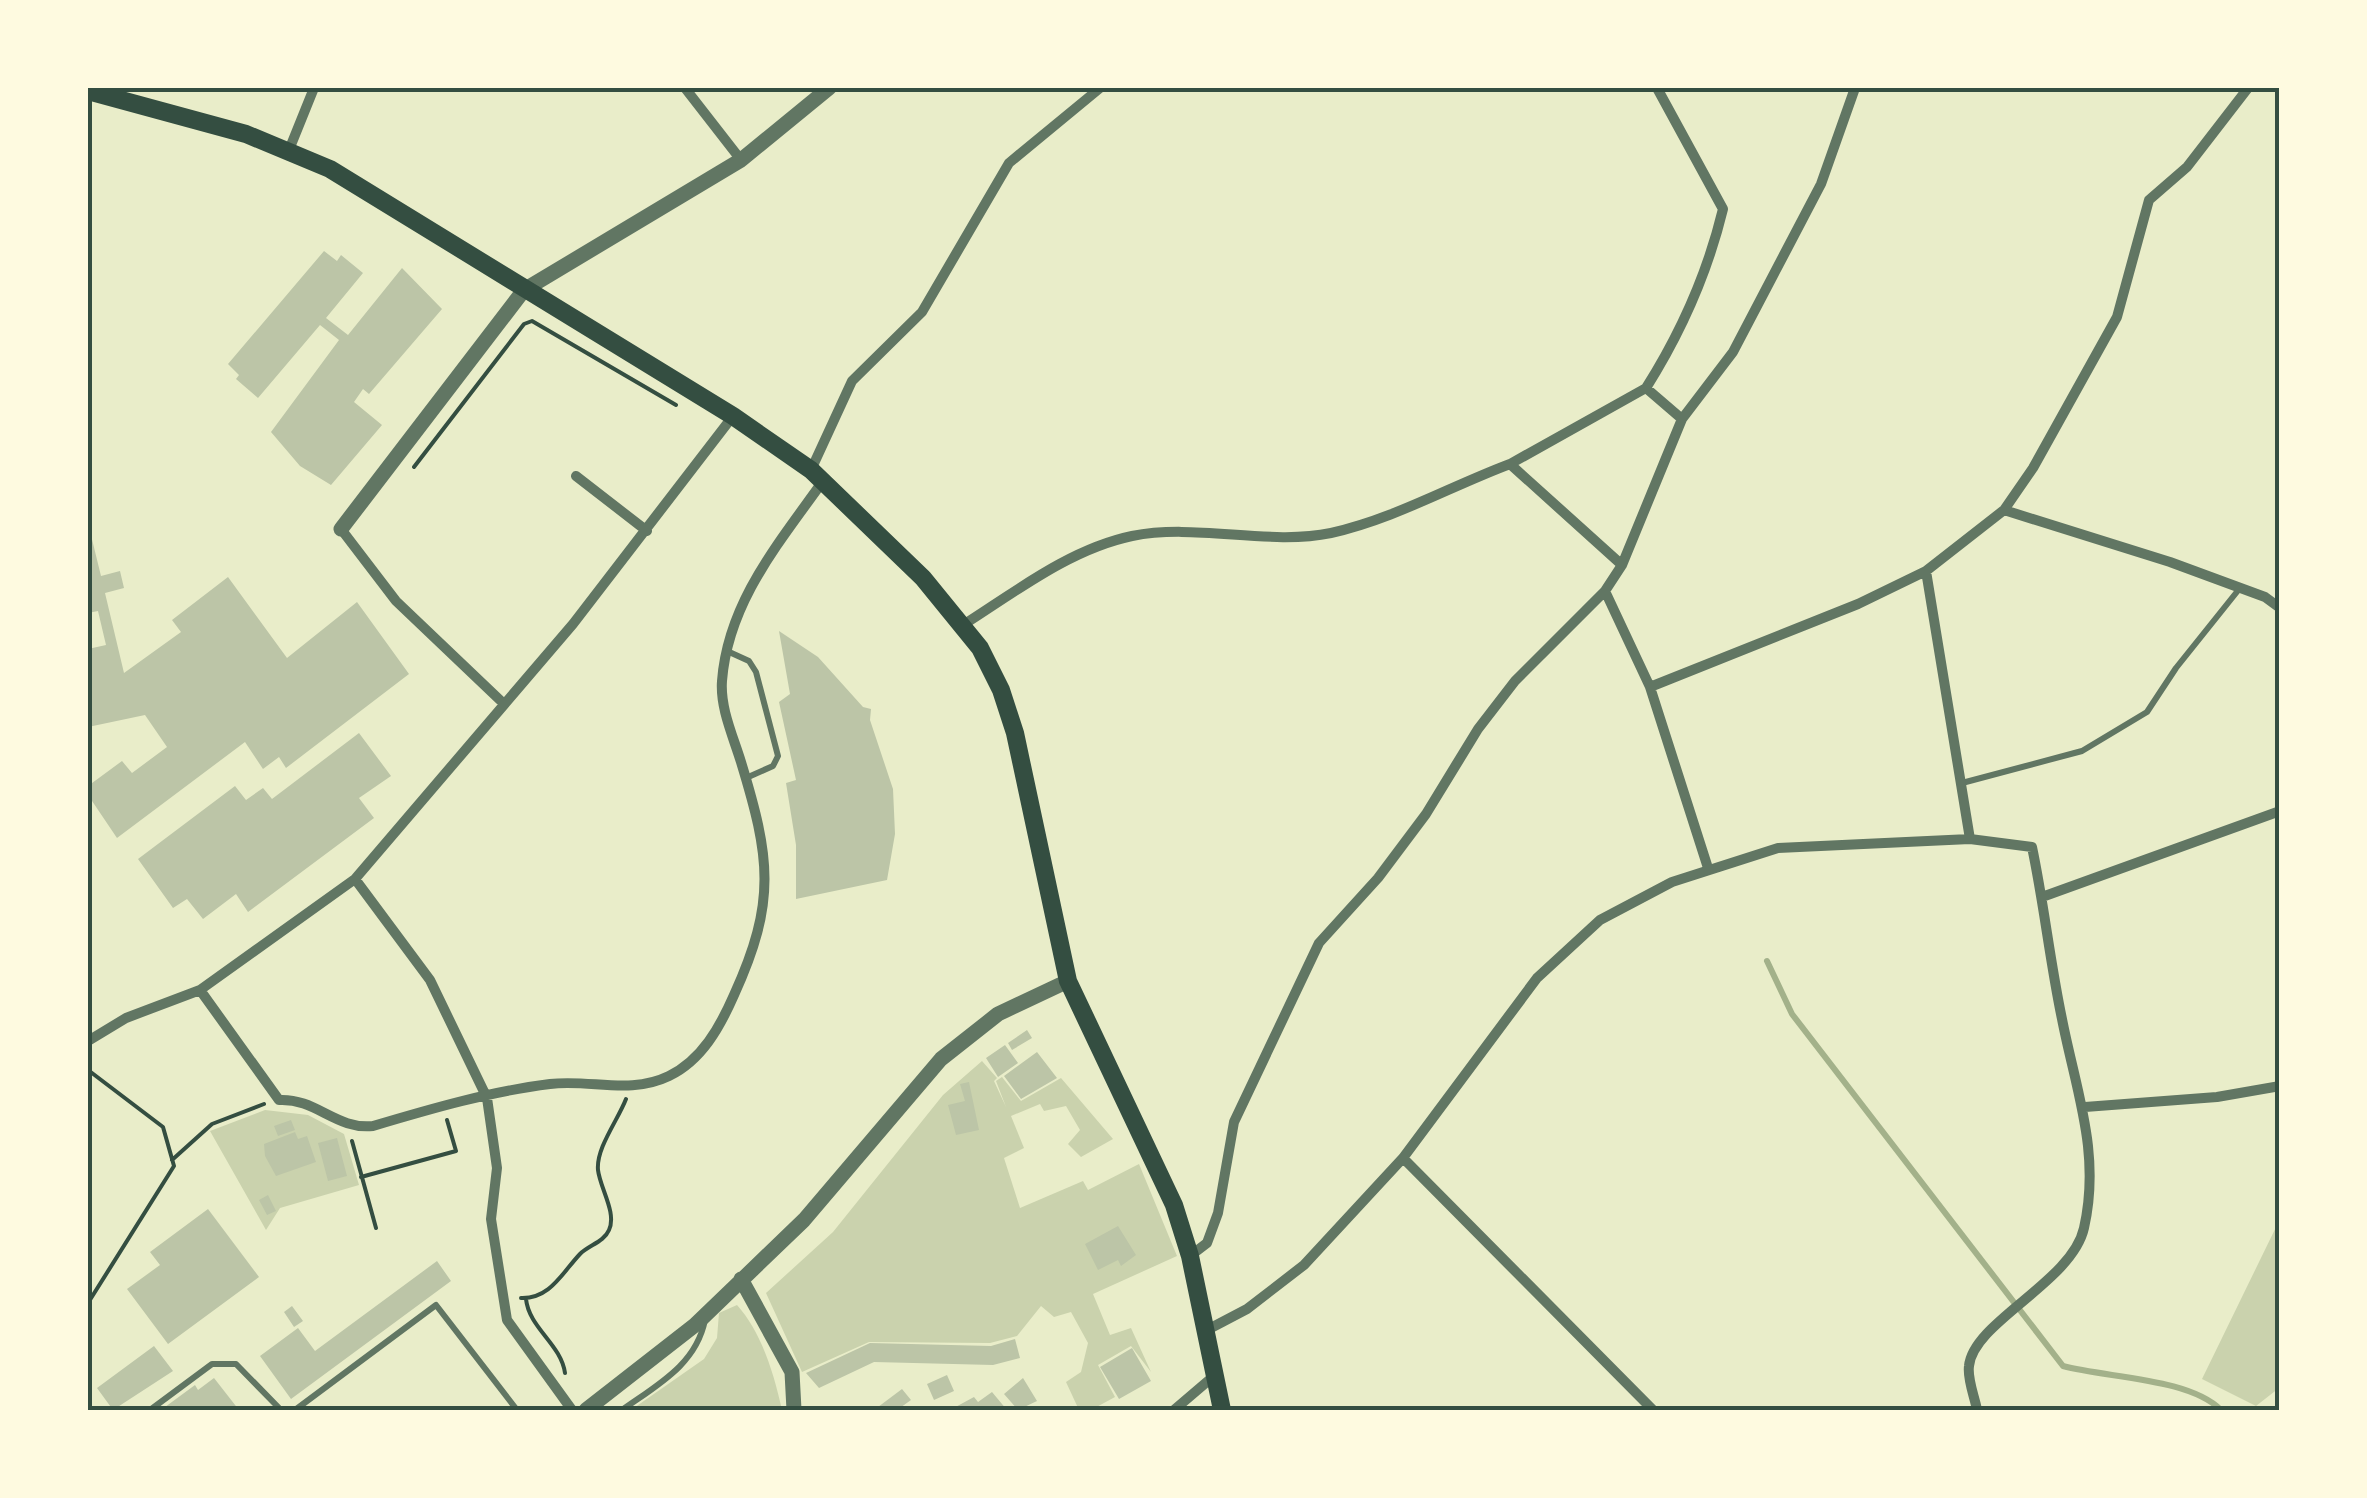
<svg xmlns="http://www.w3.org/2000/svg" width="2367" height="1498" viewBox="0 0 2367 1498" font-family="Montserrat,sans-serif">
<rect width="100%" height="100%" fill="#e9edc9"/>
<path fill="#cad2ad" d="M982,1061L997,1078L994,1081L1006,1107L996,1081L1002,1077L1021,1101L1061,1078L1113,1139L1081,1157L1068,1144L1080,1130L1066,1106L1044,1111L1040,1104L1011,1116L1024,1148L1004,1158L1020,1208L1083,1181L1088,1190L1139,1164L1177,1256L1093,1294L1110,1335L1131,1328L1151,1372L1131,1346L1098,1365L1115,1397L1091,1410H1079L1066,1382L1081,1372L1088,1343L1071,1312L1054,1317L1041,1306L1017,1336L990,1343L869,1342L802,1372L766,1293L833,1232L943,1095Z
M265,1110L308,1115L344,1134L359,1185L280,1208L266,1230L210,1131Z
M2279,1221V1388L2256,1406L2202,1379Z
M737,1305C762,1333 774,1374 782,1410H631L704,1359L717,1338L719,1313Z"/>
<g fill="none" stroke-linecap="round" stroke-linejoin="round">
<path stroke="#a3b18a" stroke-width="6" d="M1767,961L1792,1014L2063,1366C2108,1378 2189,1378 2221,1410"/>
</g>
<path fill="#bcc5a7" d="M324,251L337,261L341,255L363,273L326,318L348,335L402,268L442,309L369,394L363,389L354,402L382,425L331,485L300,466L271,432L339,340L320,325L258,398L236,379L239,375L228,364Z
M88,523L101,576L120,571L124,588L105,593L124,673L181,632L172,620L228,577L287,658L357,602L409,674L286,768L279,757L263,769L245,742L117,838L88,795V786L122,761L132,773L167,747L145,715L88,727V649L106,645L98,611L88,613Z
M779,631L818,657L863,707L871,709L870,720L893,789L895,834L887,880L796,899V845L786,783L796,780L779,702L790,694Z
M359,733L391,776L359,798L374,818L248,912L236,894L203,919L187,899L173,908L138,859L235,786L246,800L263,788L272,799Z
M1027,1030L1032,1038L1012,1050L1008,1043Z
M1005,1045L1018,1063L998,1077L986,1058Z
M1037,1052L1057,1078L1021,1099L1004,1076Z
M969,1082L979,1130L956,1135L948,1105L965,1101L960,1084Z
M291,1120L295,1130L278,1136L274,1126Z
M295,1132L298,1139L307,1136L316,1162L276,1176L265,1156L264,1144Z
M337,1138L347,1176L328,1181L318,1143Z
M268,1195L276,1211L267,1215L259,1200Z
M208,1209L259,1277L168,1344L127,1289L160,1265L150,1252Z
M1118,1226L1136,1255L1121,1266L1118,1260L1098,1270L1085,1244Z
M437,1261L451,1281L291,1399L260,1356L298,1328L315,1351Z
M292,1306L303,1321L294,1327L284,1312Z
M1015,1339L1020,1358L993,1365L874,1362L819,1388L806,1373L870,1343L991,1346Z
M154,1346L173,1371L113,1410L97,1388Z
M1132,1348L1151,1381L1119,1399L1100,1367Z
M947,1375L954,1391L934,1400L927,1384Z
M214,1378L239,1410H161L195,1385L198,1390Z
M1023,1378L1037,1401L1018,1410L1004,1394Z
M902,1389L911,1400L897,1410H874Z
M992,1392L1007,1410H950L974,1397L978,1402Z"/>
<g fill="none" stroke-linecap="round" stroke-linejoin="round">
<path stroke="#344e41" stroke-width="4" d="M414,467L524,324L532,321L676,405
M88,1070L163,1127L174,1166L88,1303
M352,1141L376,1228
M172,1160L212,1124L264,1104
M361,1177L456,1151L447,1120
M521,1298C550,1299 562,1273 580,1254C589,1245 604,1242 609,1230C617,1213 600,1188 598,1170C596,1148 618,1120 626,1099
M526,1299C529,1328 561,1344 565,1373"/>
<path stroke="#617663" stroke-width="6" d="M727,651L749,661L756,672L778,756L773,766L746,778
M1962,783L2082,751L2147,712L2176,668L2240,588
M150,1410L212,1364H236L281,1410
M295,1410L436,1305L517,1410
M622,1410C657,1385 696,1365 705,1320"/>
<path stroke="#617663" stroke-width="10" d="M685,88L741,160
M1657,88L1723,209C1707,275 1682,331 1646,388L1682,419
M289,150L314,88
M1510,464L1646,388
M811,470L852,381L922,312L1009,163L1100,88
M576,476L647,531
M2004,510L2170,562L2265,597L2280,608
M341,529L396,601L502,702
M1926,571L1970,839
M1605,591L1650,687L1708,868
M963,625C1015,592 1070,549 1132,536C1196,523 1269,546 1331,533C1394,519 1451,486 1510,464L1622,565
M1650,687L1858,604L1926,571L2004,510L2033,468L2117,317L2149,200L2187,167L2248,88
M355,879L430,980L487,1098L497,1168L491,1219L507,1320L572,1410
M2042,897L2280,811
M200,990L279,1100C316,1098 336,1130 373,1126C430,1109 492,1091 550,1084C591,1079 630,1095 669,1076C702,1060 720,1027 734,995C777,901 770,857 741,762C733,736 720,708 722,681C728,602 779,543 823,481
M88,1041L126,1018L200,990L355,879L573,624L733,416
M2085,1107L2217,1097L2280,1086
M1403,1158L1653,1410
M1190,1256L1207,1243L1218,1213L1234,1122L1319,943L1378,878L1426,814L1478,729L1515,681L1605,591L1622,565L1682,419L1733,352L1821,184L1855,88
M1207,1330L1247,1309L1304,1265L1403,1158L1537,978L1600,920L1672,882L1778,848L1970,839L2032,847C2044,904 2050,962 2062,1019C2076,1091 2101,1153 2084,1228C2072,1282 1973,1322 1969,1366C1967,1379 1975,1398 1977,1410
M1174,1410L1215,1375"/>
<path stroke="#617663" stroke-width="15" d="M341,529L524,290L741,160L829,88
M741,1279L792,1372L794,1410
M586,1410L695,1325L804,1220L941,1059L998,1014L1068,981"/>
<path stroke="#344e41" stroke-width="18" d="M88,91L246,134L330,169L733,416L811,470L923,578L980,648L1001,690L1015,733L1068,981L1174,1205L1190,1256L1222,1410"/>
</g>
<rect width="2367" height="1498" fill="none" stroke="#fefae0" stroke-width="180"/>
<rect x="90" y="90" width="2187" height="1318" fill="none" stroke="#344e41" stroke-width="4"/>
</svg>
